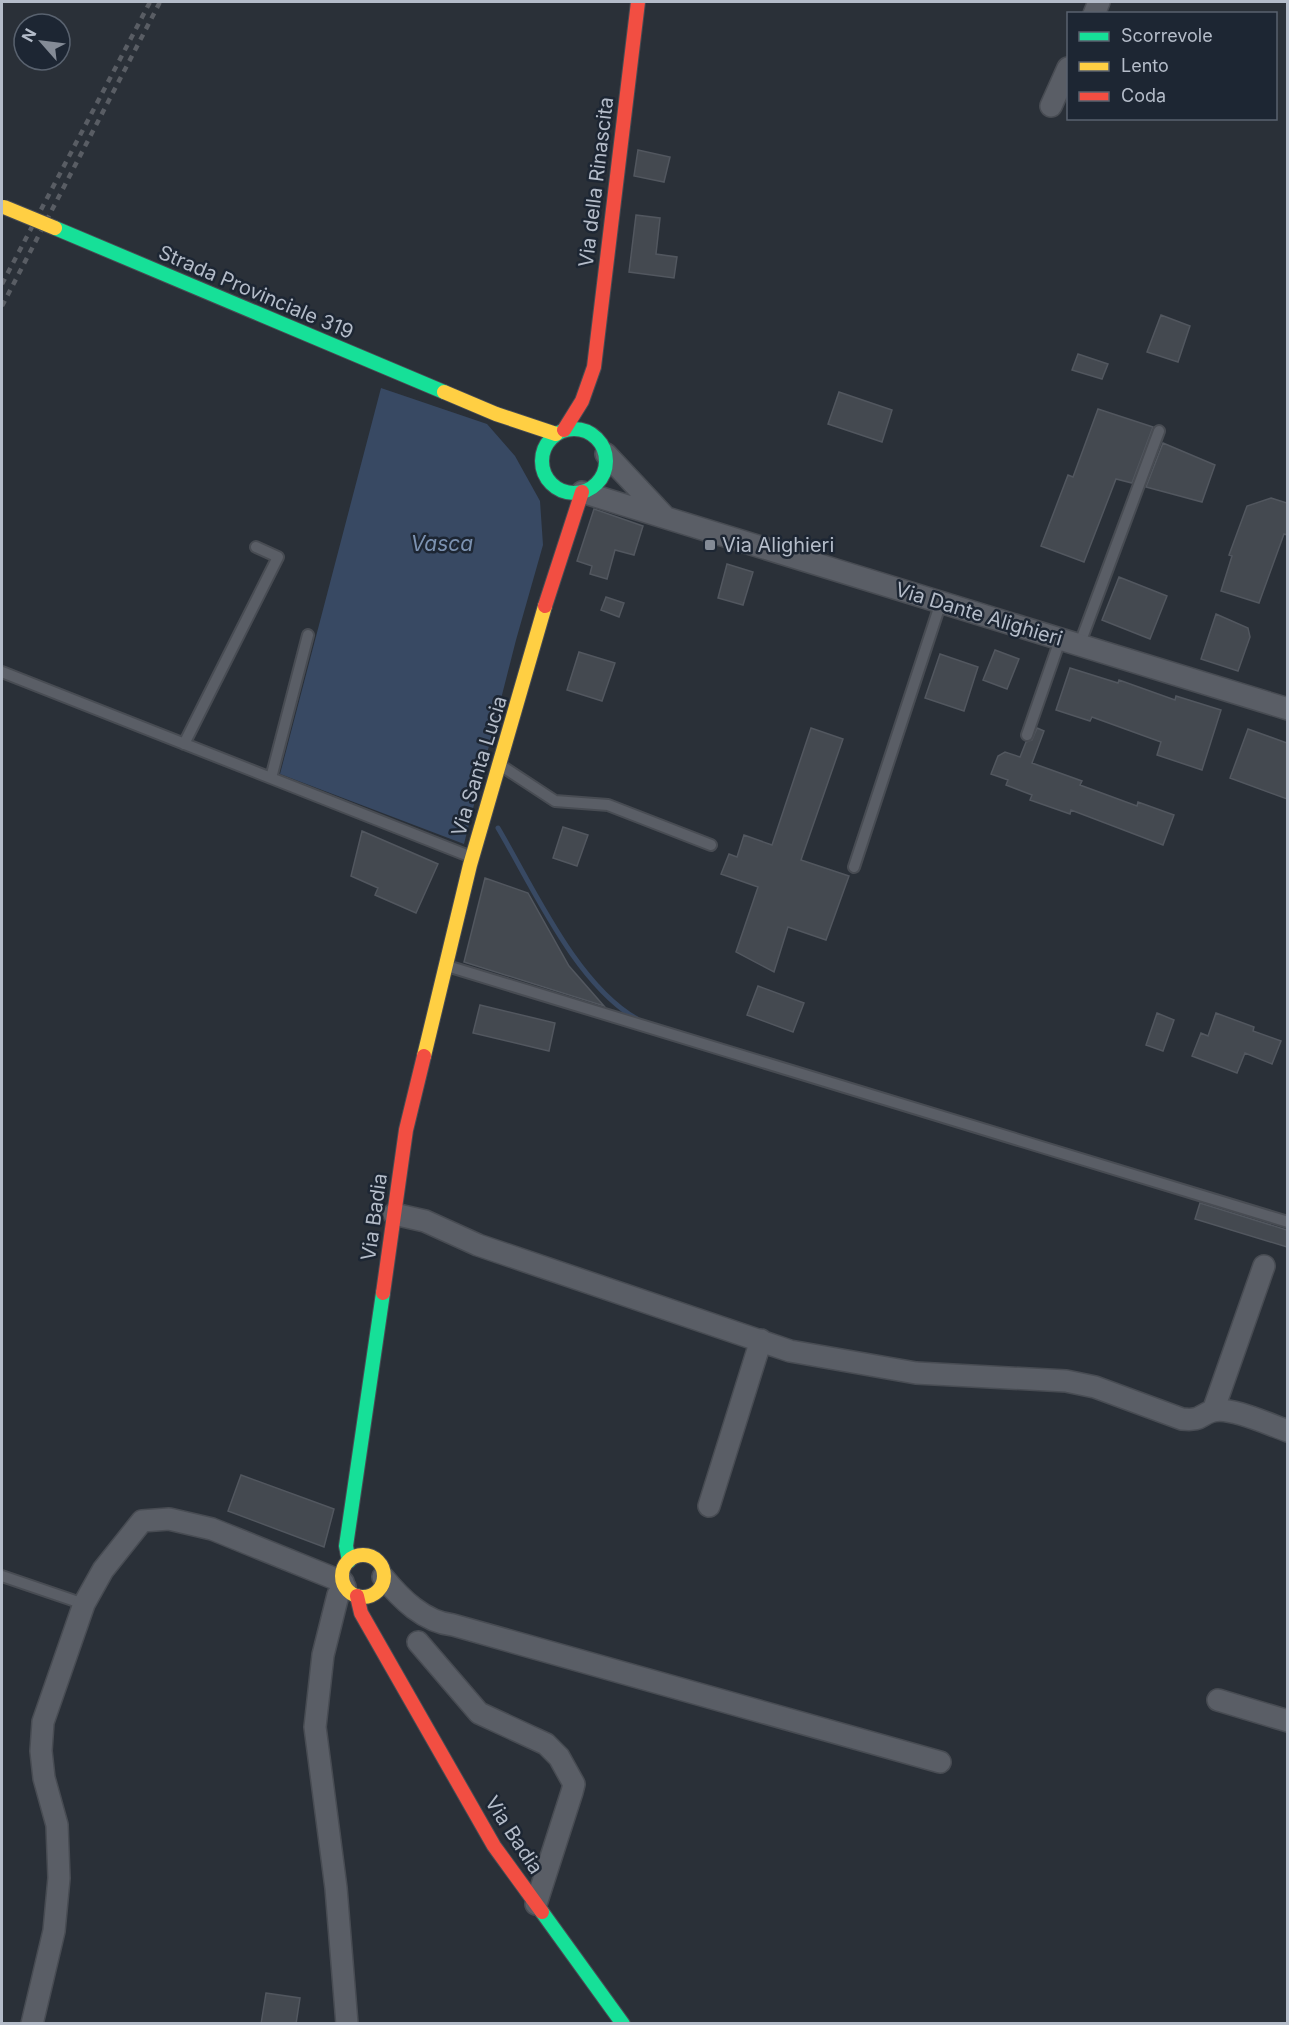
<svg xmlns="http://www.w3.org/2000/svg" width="1289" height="2025" viewBox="0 0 1289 2025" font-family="Inter,sans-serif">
<rect width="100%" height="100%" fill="#2a3038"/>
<path fill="#384963" d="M381,388L487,424L515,456L540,501L543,545L516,640L464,844L280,774Z"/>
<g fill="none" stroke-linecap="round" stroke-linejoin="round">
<path stroke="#384963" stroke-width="5" d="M498,828C534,889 576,984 637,1019"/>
</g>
<path fill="#444950" stroke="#52575f" stroke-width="1.5" d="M638,150L670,157L664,182L634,176Z
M636,215L660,218L656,254L677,257L674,278L629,272Z
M1161,315L1190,326L1178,362L1147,352Z
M1078,354L1108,364L1102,379L1072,370Z
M839,392L892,410L882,442L828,424Z
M1098,409L1153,427L1132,483L1116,479L1084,562L1041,546L1068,475L1073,477Z
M1163,443L1215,465L1202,502L1146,487Z
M1271,498L1287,503V535L1284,534L1259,603L1221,591L1232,556L1229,555L1247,506Z
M594,509L643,526L634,555L615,550L607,579L590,574L592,566L577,561Z
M727,564L753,572L743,605L718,598Z
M1119,577L1167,596L1150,639L1102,620Z
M606,597L624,603L619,617L601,610Z
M1216,614L1248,628L1250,637L1238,671L1201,659Z
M995,650L1019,659L1007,689L983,680Z
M579,652L615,663L602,701L567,690Z
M940,654L978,667L964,711L925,698Z
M1070,668L1118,683L1119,680L1175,700L1176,696L1221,710L1202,770L1157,755L1161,742L1092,717L1090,721L1056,710Z
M811,728L843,739L801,860L849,876L826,940L788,927L774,972L736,952L758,887L721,874L729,854L737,857L744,835L772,845Z
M1037,728L1044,731L1032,763L1082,781L1080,785L1137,806L1138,802L1174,815L1163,845L1071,810L1070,814L1030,800L1032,795L1006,785L1008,780L991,774L998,756L1005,752L1020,757L1026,742L1032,740Z
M1248,729L1287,743V799L1230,778Z
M563,827L588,835L577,866L553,858Z
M362,831L438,864L416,913L375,895L378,888L351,876Z
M485,878L528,893L569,966L604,1006L464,962Z
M758,986L804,1003L793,1032L747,1015Z
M480,1005L555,1023L549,1051L473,1033Z
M1157,1013L1174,1020L1163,1051L1146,1045Z
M1216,1013L1254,1027L1253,1031L1281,1041L1272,1064L1245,1053L1237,1073L1192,1056L1201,1033L1208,1036Z
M1200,1203L1287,1230V1247L1195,1219Z
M241,1475L334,1509L324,1547L228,1511Z
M266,1993L300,1998L296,2024H261Z"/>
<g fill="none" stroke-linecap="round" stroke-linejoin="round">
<g stroke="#484c53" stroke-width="14">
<path id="lane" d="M1079,646L1159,431
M2,672L469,856
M1027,735L1060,640
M184,744L278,557L256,547
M500,765L555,801L608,805L711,845
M271,778L308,635
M854,867L941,602
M447,966L1288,1222
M2,1576L84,1604"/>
</g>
<g stroke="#484c53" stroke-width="24">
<path id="street" d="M1094,14L1099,2
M1051,106L1068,68
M606,454L665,517
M582,492L1288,709
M394,1214L425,1221L478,1245L790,1351L916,1373L1066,1381L1095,1387L1182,1419C1203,1421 1198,1415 1213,1411C1231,1406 1270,1425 1288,1431
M1213,1411L1264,1266
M709,1506L761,1340
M383,1577C401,1599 424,1622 453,1625L940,1762
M345,1587L338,1595L323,1655L315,1727L336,1888L347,2024
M418,1642L479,1713L546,1744L559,1757L574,1784L572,1792L536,1904
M1218,1700L1288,1721
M32,2024L54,1931L59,1878L57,1825L44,1778L41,1751L43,1722L84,1604L103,1570L142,1521L169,1519L212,1529L343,1582"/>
</g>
<g stroke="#484c53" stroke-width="16">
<path id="fast" d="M55,228L444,392
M542 461a32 32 0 1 1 64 0a32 32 0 1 1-64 0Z
M349,1561L346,1546L383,1293
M542,1912L623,2024"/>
</g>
<g stroke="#484c53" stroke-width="16">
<path id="slow" d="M444,392L496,414L556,434
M424,1056L470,865L545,606
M342 1576a21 21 0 1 1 42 0a21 21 0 1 1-42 0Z"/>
</g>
<g stroke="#484c53" stroke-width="16">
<path id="jam" d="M564,430L582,401L594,367L638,2
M545,606L582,492
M383,1293L406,1130L424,1056
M357,1596L361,1613L494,1846L542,1912"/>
</g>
<use href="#lane" stroke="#5a5e66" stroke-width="10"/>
<use href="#street" stroke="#5a5e66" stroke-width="21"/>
<use href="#fast" stroke="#16e098" stroke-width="14"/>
<use href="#slow" stroke="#ffcf43" stroke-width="14"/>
<use href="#jam" stroke="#f24e42" stroke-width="14"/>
<path stroke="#595d64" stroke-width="4.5" stroke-dasharray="6 6" stroke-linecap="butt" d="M2,284L150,2
M2,306L160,2"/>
<g stroke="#484c53" stroke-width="16" stroke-linecap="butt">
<path id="slow-bridge" d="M4,207L55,228"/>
</g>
<use href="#slow-bridge" stroke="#ffcf43" stroke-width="14"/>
</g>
<rect fill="#848b96" stroke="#1d2633" stroke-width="2" x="704" y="539" width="12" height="12" rx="3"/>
<g text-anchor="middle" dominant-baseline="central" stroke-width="5" stroke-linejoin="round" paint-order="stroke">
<g font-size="20" fill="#b4bcc9" stroke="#1d2633">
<text transform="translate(596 182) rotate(-83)">Via della Rinascita</text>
<text transform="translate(256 292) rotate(23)">Strada Provinciale 319</text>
<text transform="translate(979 614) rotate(17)">Via Dante Alighieri</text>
<text transform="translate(479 766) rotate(-73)">Via Santa Lucia</text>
<text transform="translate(374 1217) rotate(-82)">Via Badia</text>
<text transform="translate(514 1835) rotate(57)">Via Badia</text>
</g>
<g font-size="20" fill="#b4bcc9" stroke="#1d2633" text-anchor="start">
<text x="722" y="545">Via Alighieri</text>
</g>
<g font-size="21" font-style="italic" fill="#7c92b1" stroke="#1d2633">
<text x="442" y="543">Vasca</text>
</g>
</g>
<rect width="1289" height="2025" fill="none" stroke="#b4bcc9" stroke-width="6"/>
<rect x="1067" y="12" width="210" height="108" fill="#1d2633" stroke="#59626f" stroke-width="1.5"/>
<rect x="1079" y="32" width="30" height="9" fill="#16e098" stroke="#59626f" stroke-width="1.5"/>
<text x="1121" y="42" font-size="18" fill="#b4bcc9">Scorrevole</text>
<rect x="1079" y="62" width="30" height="9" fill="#ffcf43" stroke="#59626f" stroke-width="1.5"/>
<text x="1121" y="72" font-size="18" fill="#b4bcc9">Lento</text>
<rect x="1079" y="92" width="30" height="9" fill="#f24e42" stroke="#59626f" stroke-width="1.5"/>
<text x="1121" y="102" font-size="18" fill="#b4bcc9">Coda</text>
<g transform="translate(42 42) rotate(298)"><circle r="28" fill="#1d2633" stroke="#59626f" stroke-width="1.5"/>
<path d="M0-4.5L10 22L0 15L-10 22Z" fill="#848b96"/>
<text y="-9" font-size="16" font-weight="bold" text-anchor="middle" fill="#b4bcc9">N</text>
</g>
</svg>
